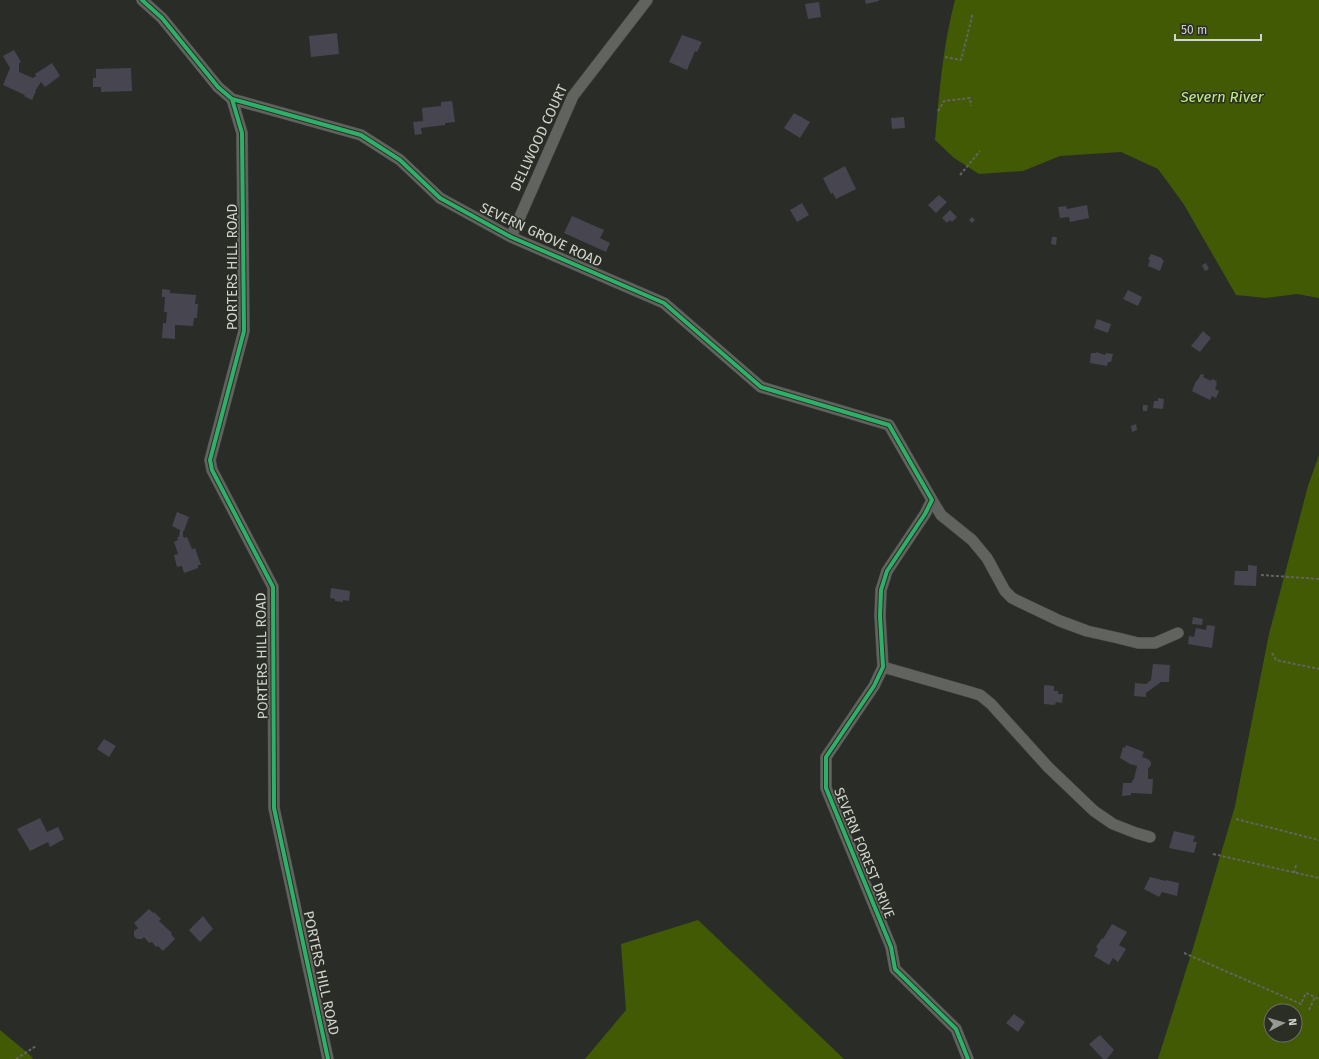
<svg xmlns="http://www.w3.org/2000/svg" width="1319" height="1059" viewBox="0 0 1319 1059" font-family="'Fira Sans',sans-serif">
<rect width="100%" height="100%" fill="#2a2c27"/>
<path fill="#425a04" fill-rule="evenodd" d="M955,0H1319V298L1297,294L1266,298L1236,295L1183,203L1158,169L1121,152L1060,156L1023,171L979,174L954,158L935,140C939,93 943,45 955,0Z
M1319,455V1059H1158L1193,948L1235,806L1269,634L1308,486ZM1271,1011H1295V1035H1271Z
M698,920L844,1059H585L626,1010L621,944Z
M0,1030L30,1055L33,1059H0Z"/>
<path fill="#474550" d="M865,0H879V1L866,4Z
M819,2L821,17L808,19L805,4Z
M337,33L339,54L311,57L309,36Z
M682,35L702,42L697,52L695,51L687,70L669,62Z
M14,50L21,62L19,63V72L33,78L36,76L35,74L52,63L60,76L45,87L41,82L35,91H36L32,100L24,96L25,95L3,85L10,68L3,56Z
M131,68L132,91L101,92V87H93V78H96V69Z
M452,101L455,122L445,123V125L421,128L422,134L415,135L413,122L423,121L422,108L441,106V102Z
M794,113L810,122L800,138L784,128Z
M904,117L905,128L892,129L891,118Z
M845,166L856,189L836,199L833,193L831,194L823,178Z
M939,195L947,202L936,213L928,205Z
M802,203L809,215L797,222L790,210Z
M1087,205L1089,218L1070,222L1069,217L1060,218L1058,207L1066,206L1067,209Z
M950,210L957,217L952,222L950,220L947,223L942,218Z
M572,216L604,230L600,238L610,243L606,252L564,233Z
M972,217L975,220L972,223L969,220Z
M1052,237H1057L1056,245L1051,244Z
M1151,254L1162,258V260H1164L1160,271L1148,266L1150,260L1148,259Z
M1206,263L1209,269L1205,271L1202,265Z
M162,289L170,290V293L196,295L195,304H198L197,318H194L193,326L175,325V339L162,338L163,323H166L167,312H164L165,297H162Z
M1128,290L1142,297L1138,306L1123,299Z
M1097,319L1111,324L1108,333L1094,328Z
M1203,331L1211,338L1200,352L1191,346Z
M1096,352L1105,355L1106,353L1113,354L1111,362H1108L1107,366L1090,363L1091,353H1096Z
M1201,374L1204,375L1203,377L1211,381L1212,379L1217,381L1216,383L1217,384L1215,389L1219,391L1216,398L1212,396L1210,400L1192,391L1196,381H1197Z
M1158,398L1164,399L1163,409L1153,408L1154,401H1158Z
M1143,405H1148L1147,411H1143Z
M1136,424L1137,430L1132,432L1131,426Z
M177,512L189,517L184,531H183V536L184,538L187,537L192,549L195,548L201,565H198V568L184,573L182,566L177,567L174,555L178,554L174,542L178,540L177,537H179L180,530L172,526Z
M1248,565L1257,566L1256,586L1234,585L1235,571H1248Z
M331,588L350,591L349,601L343,600V602L335,601V599L330,598Z
M1193,617L1203,619L1202,625L1192,624Z
M1207,625L1215,626L1212,648L1188,644L1189,636L1194,637L1196,628L1206,630Z
M1153,664L1170,665L1169,682H1161L1146,693V697L1134,696L1135,683L1146,684L1151,680Z
M1044,685L1054,686V691H1058V694H1063L1062,703L1056,702L1055,705L1044,704Z
M104,739L116,746L109,757L97,749Z
M1126,745L1144,752L1142,757L1148,759L1151,762V765L1148,769V779H1153L1152,794L1131,793V795L1122,796L1123,783H1132V781L1134,779L1137,766L1130,764L1120,758L1123,747L1125,748Z
M40,818L47,832L58,827L64,839L50,847L48,842L30,851L17,829Z
M1174,831L1195,836L1193,842H1197L1194,853L1169,848Z
M1150,877L1166,881V880L1179,883L1177,896L1162,892L1159,897L1144,889Z
M149,909L153,913L154,912L161,919L159,921L172,933L171,934L175,939L163,951L158,946L156,947L152,942L149,943L144,937L142,939H137L134,936V931L138,928L134,923Z
M203,916L213,929L200,942L189,930Z
M1112,924L1127,932L1119,945L1126,949L1118,962L1113,958L1109,965L1094,956L1098,949L1096,947L1102,938L1103,939Z
M1014,1014L1025,1022L1018,1032L1006,1023Z
M1100,1035L1114,1050L1107,1059H1103L1089,1044Z"/>
<g fill="none" stroke-linecap="round" stroke-linejoin="round">
<g stroke="#484946" stroke-width="12">
<path id="minor" d="M142,0L162,18L218,87L232,99L361,135L400,160L440,198L511,237L664,303L761,387L889,425L932,500L925,514L887,571L881,590L880,616L883,667L874,686L826,757V788L891,947L895,969L956,1029L968,1059
M232,99L242,133L244,331L210,460L212,470L273,587L274,808L328,1059
M511,237L573,96L647,0
M932,500L941,515L972,540L987,558L1005,591L1012,598L1018,601L1060,621L1087,631L1118,638L1138,643H1155L1178,633
M883,667L970,692L980,695L991,704L1048,767L1094,811L1113,824L1136,833L1150,837"/>
</g>
<path stroke="#636461" stroke-width="2" stroke-dasharray="3 2" stroke-linecap="butt" d="M945,57L961,60L973,13
M938,111L944,101L970,98L971,106
M960,175L980,151
M1261,575L1319,579
M1272,653L1276,660L1319,669
M1236,819L1319,840
M1213,854L1319,878
M1294,873L1296,865
M1184,953L1301,1004L1306,993L1319,999
M1309,1010L1315,997
M16,1059L36,1046"/>
<use href="#minor" stroke="#61635f" stroke-width="11"/>
<g stroke="#2b2e25" stroke-width="6">
<path id="cycleway" d="M142,0L162,18L218,87L232,99L361,135L400,160L440,198L511,237L664,303L761,387L889,425L932,500L925,514L887,571L881,590L880,616L883,667L874,686L826,757V788L891,947L895,969L956,1029L968,1059
M232,99L242,133L244,331L210,460L212,470L273,587L274,808L328,1059"/>
</g>
<use href="#cycleway" stroke="#2db169" stroke-width="4"/>
</g>
<g text-anchor="middle" dominant-baseline="central" stroke-width="3" stroke-linejoin="round" paint-order="stroke">
<g font-size="14" fill="#d1d3ce" stroke="#2b2e25">
<text transform="translate(539 138) rotate(-65)">DELLWOOD COURT</text>
<text transform="translate(541 235) rotate(25)">SEVERN GROVE ROAD</text>
<text transform="translate(232 267) rotate(-90)">PORTERS HILL ROAD</text>
<text transform="translate(262 656) rotate(-91)">PORTERS HILL ROAD</text>
<text transform="translate(864 853) rotate(68)">SEVERN FOREST DRIVE</text>
<text transform="translate(321 973) rotate(78)">PORTERS HILL ROAD</text>
</g>
<g font-size="15" font-style="italic" fill="#c4ee81" stroke="#2b2e25">
<text x="1222" y="97">Severn River</text>
</g>
</g>
<g transform="translate(1283 1023) rotate(84)"><circle r="19" fill="#2b2e25" stroke="#6d7069"/>
<path d="M0-3L7 15L0 10L-7 15Z" fill="#979994"/>
<text y="-6" font-size="11" font-weight="bold" text-anchor="middle" fill="#d1d3ce">N</text>
</g>
<path d="M1175 34v6h86v-6" fill="none" stroke="#d1d3ce" stroke-width="2"/>
<text x="1181" y="34" font-size="12" fill="#d1d3ce" stroke="#2b2e25" stroke-width="3" paint-order="stroke">50 m</text>
</svg>
